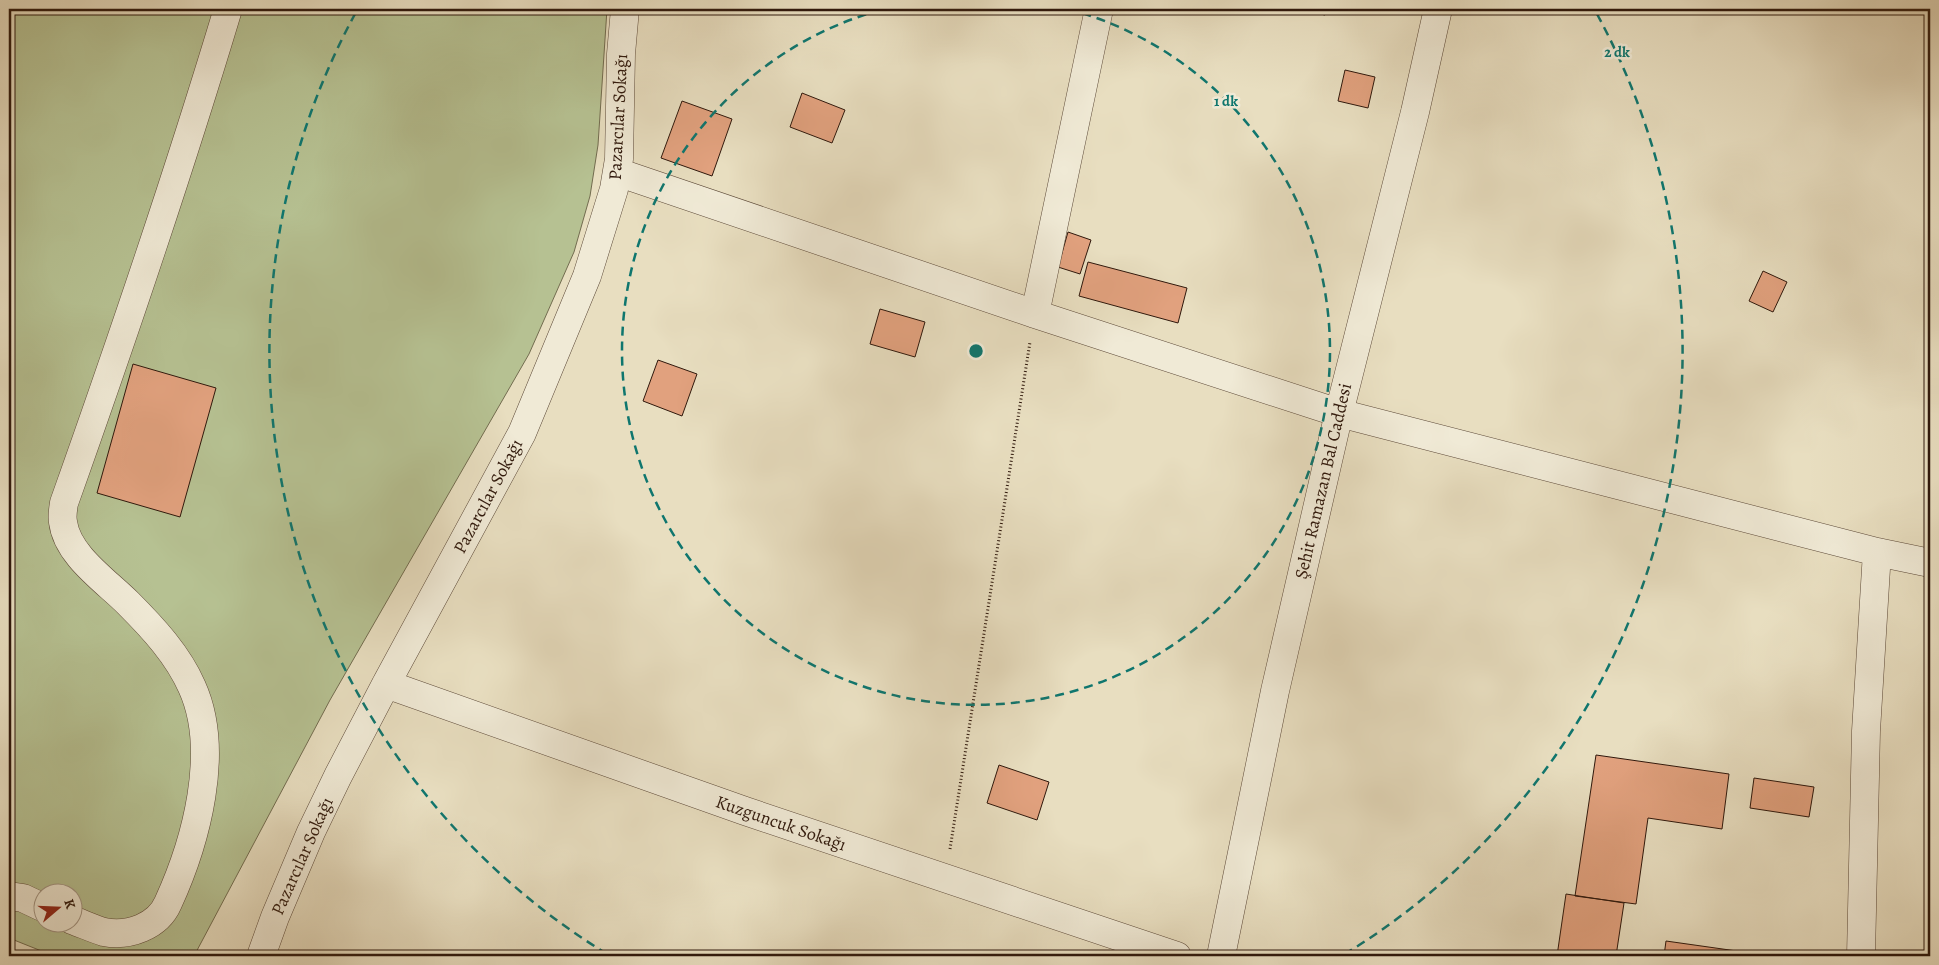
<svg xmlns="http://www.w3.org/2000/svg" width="1939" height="965" viewBox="0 0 1939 965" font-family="Alegreya,serif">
<rect width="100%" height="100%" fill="#e8dec0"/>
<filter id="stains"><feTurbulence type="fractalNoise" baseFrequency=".004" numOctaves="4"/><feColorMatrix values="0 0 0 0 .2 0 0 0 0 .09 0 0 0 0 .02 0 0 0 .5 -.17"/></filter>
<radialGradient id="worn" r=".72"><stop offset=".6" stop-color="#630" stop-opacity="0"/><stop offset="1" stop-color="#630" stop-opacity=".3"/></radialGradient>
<path fill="#b6c192" stroke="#726c4f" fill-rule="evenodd" d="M9,9H607L598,145L590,196L574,252L529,354L330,700L194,956H54L9,938ZM42,892H72V922H42Z"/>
<path fill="#e1a17e" stroke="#2f180c" d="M1296,9H1327L1325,15Z
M1345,70L1375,77L1368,108L1338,101Z
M802,93L845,110L832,143L790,127Z
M682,101L732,119L712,176L661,158Z
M1068,232L1091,240L1080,274L1058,267Z
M1088,262L1187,288L1178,323L1079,296Z
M1763,271L1787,282L1773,312L1749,301Z
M880,309L925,322L915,357L870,344Z
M658,360L697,374L682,416L643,401Z
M133,364L216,388L180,517L97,493Z
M1596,755L1729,774L1722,829L1648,818L1636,904L1575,896Z
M999,765L1049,782L1037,820L987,803Z
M1754,778L1814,787L1809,817L1750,808Z
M1566,894L1624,903L1616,956H1557Z
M1666,941L1772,956H1664Z"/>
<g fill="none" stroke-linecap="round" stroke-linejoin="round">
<g stroke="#5d4a39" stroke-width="29">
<path id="minor" d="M617,172L1035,314L1339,413L1877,552L1930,563
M1035,314L1099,9
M386,684L745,811L1177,956
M9,896L23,898L42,907
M72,920C83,924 94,929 104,932C129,937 158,926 168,903C196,842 221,751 192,687C178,655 153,628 128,603C106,581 67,555 63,522C62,517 63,509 64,503C122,340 178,175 228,9
M261,956L275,917L311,832L338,776L386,684L522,433L587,276L614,189L619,159L621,54L625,9
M1221,956L1275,691L1339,413L1415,112L1438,9
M1861,956L1866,731L1877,552"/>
</g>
<path stroke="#2f180c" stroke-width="3" stroke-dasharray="1 2.5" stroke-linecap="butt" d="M950,849L1030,342"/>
<use href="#minor" stroke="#f0ead6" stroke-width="28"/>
</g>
<g fill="none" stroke="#0f766e" stroke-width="2.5" stroke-dasharray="9 6">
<path d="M1068 9A354 354 0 1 1 884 9"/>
<path d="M607 954A707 707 0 0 1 355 14M1597 14A707 707 0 0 1 1345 954"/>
</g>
<g text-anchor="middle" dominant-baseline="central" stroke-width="5" stroke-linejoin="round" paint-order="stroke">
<g font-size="18" fill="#2f180c" stroke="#f0ead6">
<text transform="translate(618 117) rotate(-87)">Pazarcılar Sokağı</text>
<text transform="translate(1323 481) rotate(-77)">Şehit Ramazan Bal Caddesi</text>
<text transform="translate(488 496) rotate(-62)">Pazarcılar Sokağı</text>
<text transform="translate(781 823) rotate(19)">Kuzguncuk Sokağı</text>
<text transform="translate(302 856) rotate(-66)">Pazarcılar Sokağı</text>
</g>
</g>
<circle cx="976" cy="351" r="8" fill="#0f766e" stroke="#f0ead6" stroke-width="2.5"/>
<g font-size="15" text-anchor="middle" font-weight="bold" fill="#0f766e" stroke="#f0ead6" stroke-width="5" stroke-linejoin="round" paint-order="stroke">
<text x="1617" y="57">2 dk</text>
<text x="1226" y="106">1 dk</text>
</g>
<rect width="1939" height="965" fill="none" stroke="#e8dec0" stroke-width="30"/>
<rect x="10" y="10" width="1919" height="945" fill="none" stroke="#2f180c" stroke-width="2.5"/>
<rect x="15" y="15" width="1909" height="935" fill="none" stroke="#2f180c"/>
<g transform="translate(58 908) rotate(71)"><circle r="24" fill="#f0ead6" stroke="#a39685"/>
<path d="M0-4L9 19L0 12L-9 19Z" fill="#8f2418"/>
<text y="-8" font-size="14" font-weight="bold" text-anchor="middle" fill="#2f180c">K</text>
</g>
<rect width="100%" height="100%" filter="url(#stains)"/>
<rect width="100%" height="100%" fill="url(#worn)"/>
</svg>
